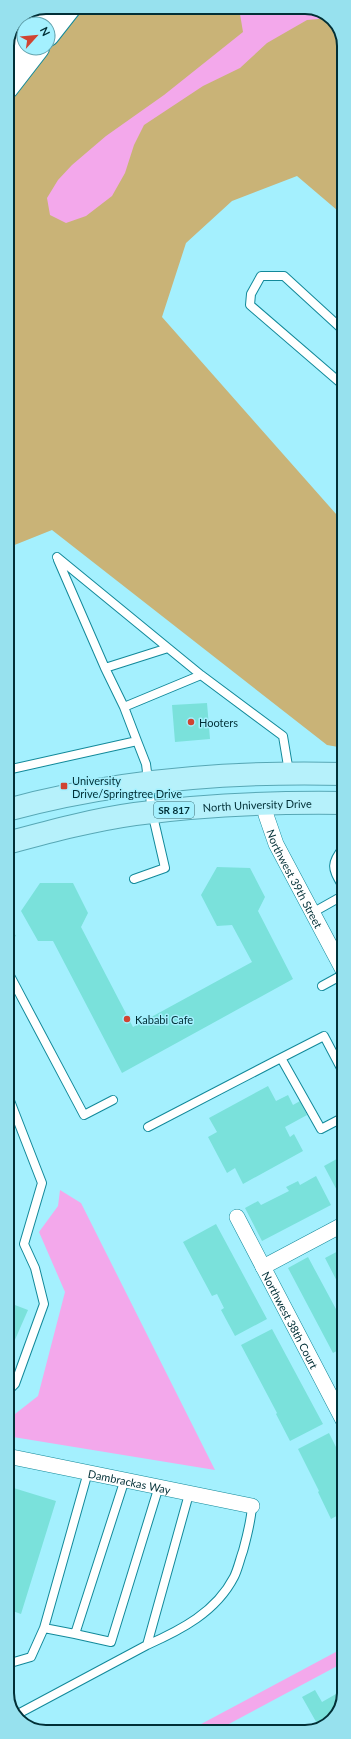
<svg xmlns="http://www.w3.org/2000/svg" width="351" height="1739" viewBox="0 0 351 1739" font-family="Lato,sans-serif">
<rect width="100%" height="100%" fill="#a4f0fe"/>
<path fill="#c9b377" d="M81,7H310L332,18L344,41V216L297,176L232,201L186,243L162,317L344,523V748L327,745L52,530L7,548V102Z"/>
<path fill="#f3a8eb" d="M235,7H310L331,18L307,20L267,43L240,68L203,86L144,125L134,145L125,173L112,196L86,216L66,223L50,215L47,198L58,180L72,165L106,136L164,95L243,32L240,14Z
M60,1190L81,1203L215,1470L7,1436V1412L15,1414L38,1396L65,1292L39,1232L58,1206Z"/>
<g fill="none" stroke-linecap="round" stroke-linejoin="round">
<path stroke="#f3a8eb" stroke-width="13" d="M200,1732L344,1655"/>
</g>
<path fill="#7ae1db" d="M207,703L210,739L175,742L172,705Z
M217,867L250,868L265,897L258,911L293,979L122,1073L53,941H38L21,911L40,883H73L88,913L81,927L133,1027L252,962L232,925L217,926L201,895Z
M7,921L16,936L7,941Z
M268,1086L276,1101L288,1095L293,1105L300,1101L307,1115L285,1127L290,1137L294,1134L303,1151L243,1184L235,1168L227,1173L208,1137L217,1132L209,1118Z
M344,1155V1197L341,1198L324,1166Z
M316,1176L331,1205L262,1241L245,1208L258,1201L261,1205L289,1191L286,1187L298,1181L300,1185Z
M7,1201L12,1212L7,1222Z
M216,1224L267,1319L235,1336L221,1310L224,1308L217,1294L212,1296L183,1242Z
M344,1248V1287L341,1289L325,1258Z
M308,1257L344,1324V1347L333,1353L288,1268Z
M7,1302L28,1310L7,1358Z
M272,1329L323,1424L290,1441L276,1414L277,1413L241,1345Z
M329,1433L344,1463V1512L331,1519L318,1492L319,1491L298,1449Z
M7,1486L56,1501L21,1614L7,1609Z
M315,1690L322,1702L343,1690L344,1692L334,1719L319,1727L302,1697Z"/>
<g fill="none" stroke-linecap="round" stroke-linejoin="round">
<g stroke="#12899a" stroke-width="10">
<path id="lane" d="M344,331L284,276H261L251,294L250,305L344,386
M57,557L168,648L105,668
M58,560L105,668L124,707L137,741
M201,675L283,736L289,772
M124,707L201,675L168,648
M7,770L137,741L146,764L152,812L165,868L134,879
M344,847C328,866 334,870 344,889
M312,913L344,895
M7,970L84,1115L113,1100
M322,986L344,974
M344,1074L324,1036L281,1058L321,1129L344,1117
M7,1093L42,1183L24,1244L35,1268L44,1304L15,1384L7,1392
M148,1127L281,1058
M125,1479L75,1634L111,1642L159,1486
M75,1634L44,1628L88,1472
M147,1645C181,1630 216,1612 234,1577C238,1569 240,1559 243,1551C247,1536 251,1522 252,1506
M7,1664L31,1657L44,1628
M16,1715L147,1645L189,1494"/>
</g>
<g stroke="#12899a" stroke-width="16">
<g id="street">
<path id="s1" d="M267,803L266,815L276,844L344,972"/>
<path id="s2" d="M237,1217L344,1422"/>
<path d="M263,1267L344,1224"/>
<path id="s3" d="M7,1456L252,1506"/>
</g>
</g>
<g stroke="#12899a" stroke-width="24">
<path id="secondary" d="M31,24L44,8
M48,35L70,7
M7,54L24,33
M7,88L38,48"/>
</g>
<g stroke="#57a7b5" stroke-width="24">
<g id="primary">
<path d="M7,810C117,780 231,771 344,774"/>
<path id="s4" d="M7,843C48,832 92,820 135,814C204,805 274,802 344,803"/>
</g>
</g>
<use href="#lane" stroke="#fff" stroke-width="8"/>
<use href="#street" stroke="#fff" stroke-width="15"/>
<use href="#secondary" stroke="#fff" stroke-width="22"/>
<use href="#primary" stroke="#b6f1fb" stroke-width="22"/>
</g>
<g fill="#d04432" stroke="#a4f0fe" stroke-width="1.5">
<circle cx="191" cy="722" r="4"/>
<rect x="60" y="782" width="8" height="8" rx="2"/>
<circle cx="127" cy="1019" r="4"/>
</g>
<g text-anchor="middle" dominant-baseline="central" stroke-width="3" stroke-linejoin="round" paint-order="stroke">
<rect fill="#a4f0fe" stroke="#326972" stroke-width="1" x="154" y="802" width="40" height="16" rx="3"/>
<g font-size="10" font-weight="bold" fill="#012f36">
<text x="174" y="810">SR 817</text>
</g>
<g font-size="11" fill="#012f36" stroke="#a4f0fe" text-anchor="start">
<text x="199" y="722">Hooters</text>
<text x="72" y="780">University<tspan x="72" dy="13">Drive/Springtree Drive</tspan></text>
<text x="135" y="1019">Kababi Cafe</text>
</g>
<g font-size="11" fill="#012f36" stroke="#a4f0fe">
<text stroke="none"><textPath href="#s4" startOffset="254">North University Drive</textPath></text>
<text stroke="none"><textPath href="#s1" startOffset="82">Northwest 39th Street</textPath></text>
<text stroke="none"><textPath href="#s2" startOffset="116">Northwest 38th Court</textPath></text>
<text stroke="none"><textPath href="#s3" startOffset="125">Dambrackas Way</textPath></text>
</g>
</g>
<path d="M0 0H351V1739H0ZM46 14H305A32 32 0 0 1 337 46V1693A32 32 0 0 1 305 1725H46A32 32 0 0 1 14 1693V46A32 32 0 0 1 46 14Z" fill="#97e1ee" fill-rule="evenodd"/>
<path fill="none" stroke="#012f36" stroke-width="2" d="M46 14H305A32 32 0 0 1 337 46V1693A32 32 0 0 1 305 1725H46A32 32 0 0 1 14 1693V46A32 32 0 0 1 46 14Z"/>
<g transform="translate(36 36) rotate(63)"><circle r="19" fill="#a4f0fe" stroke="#63a3ae"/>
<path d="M0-3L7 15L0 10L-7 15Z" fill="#d04432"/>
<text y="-6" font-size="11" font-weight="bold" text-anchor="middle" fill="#012f36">N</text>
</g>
</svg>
